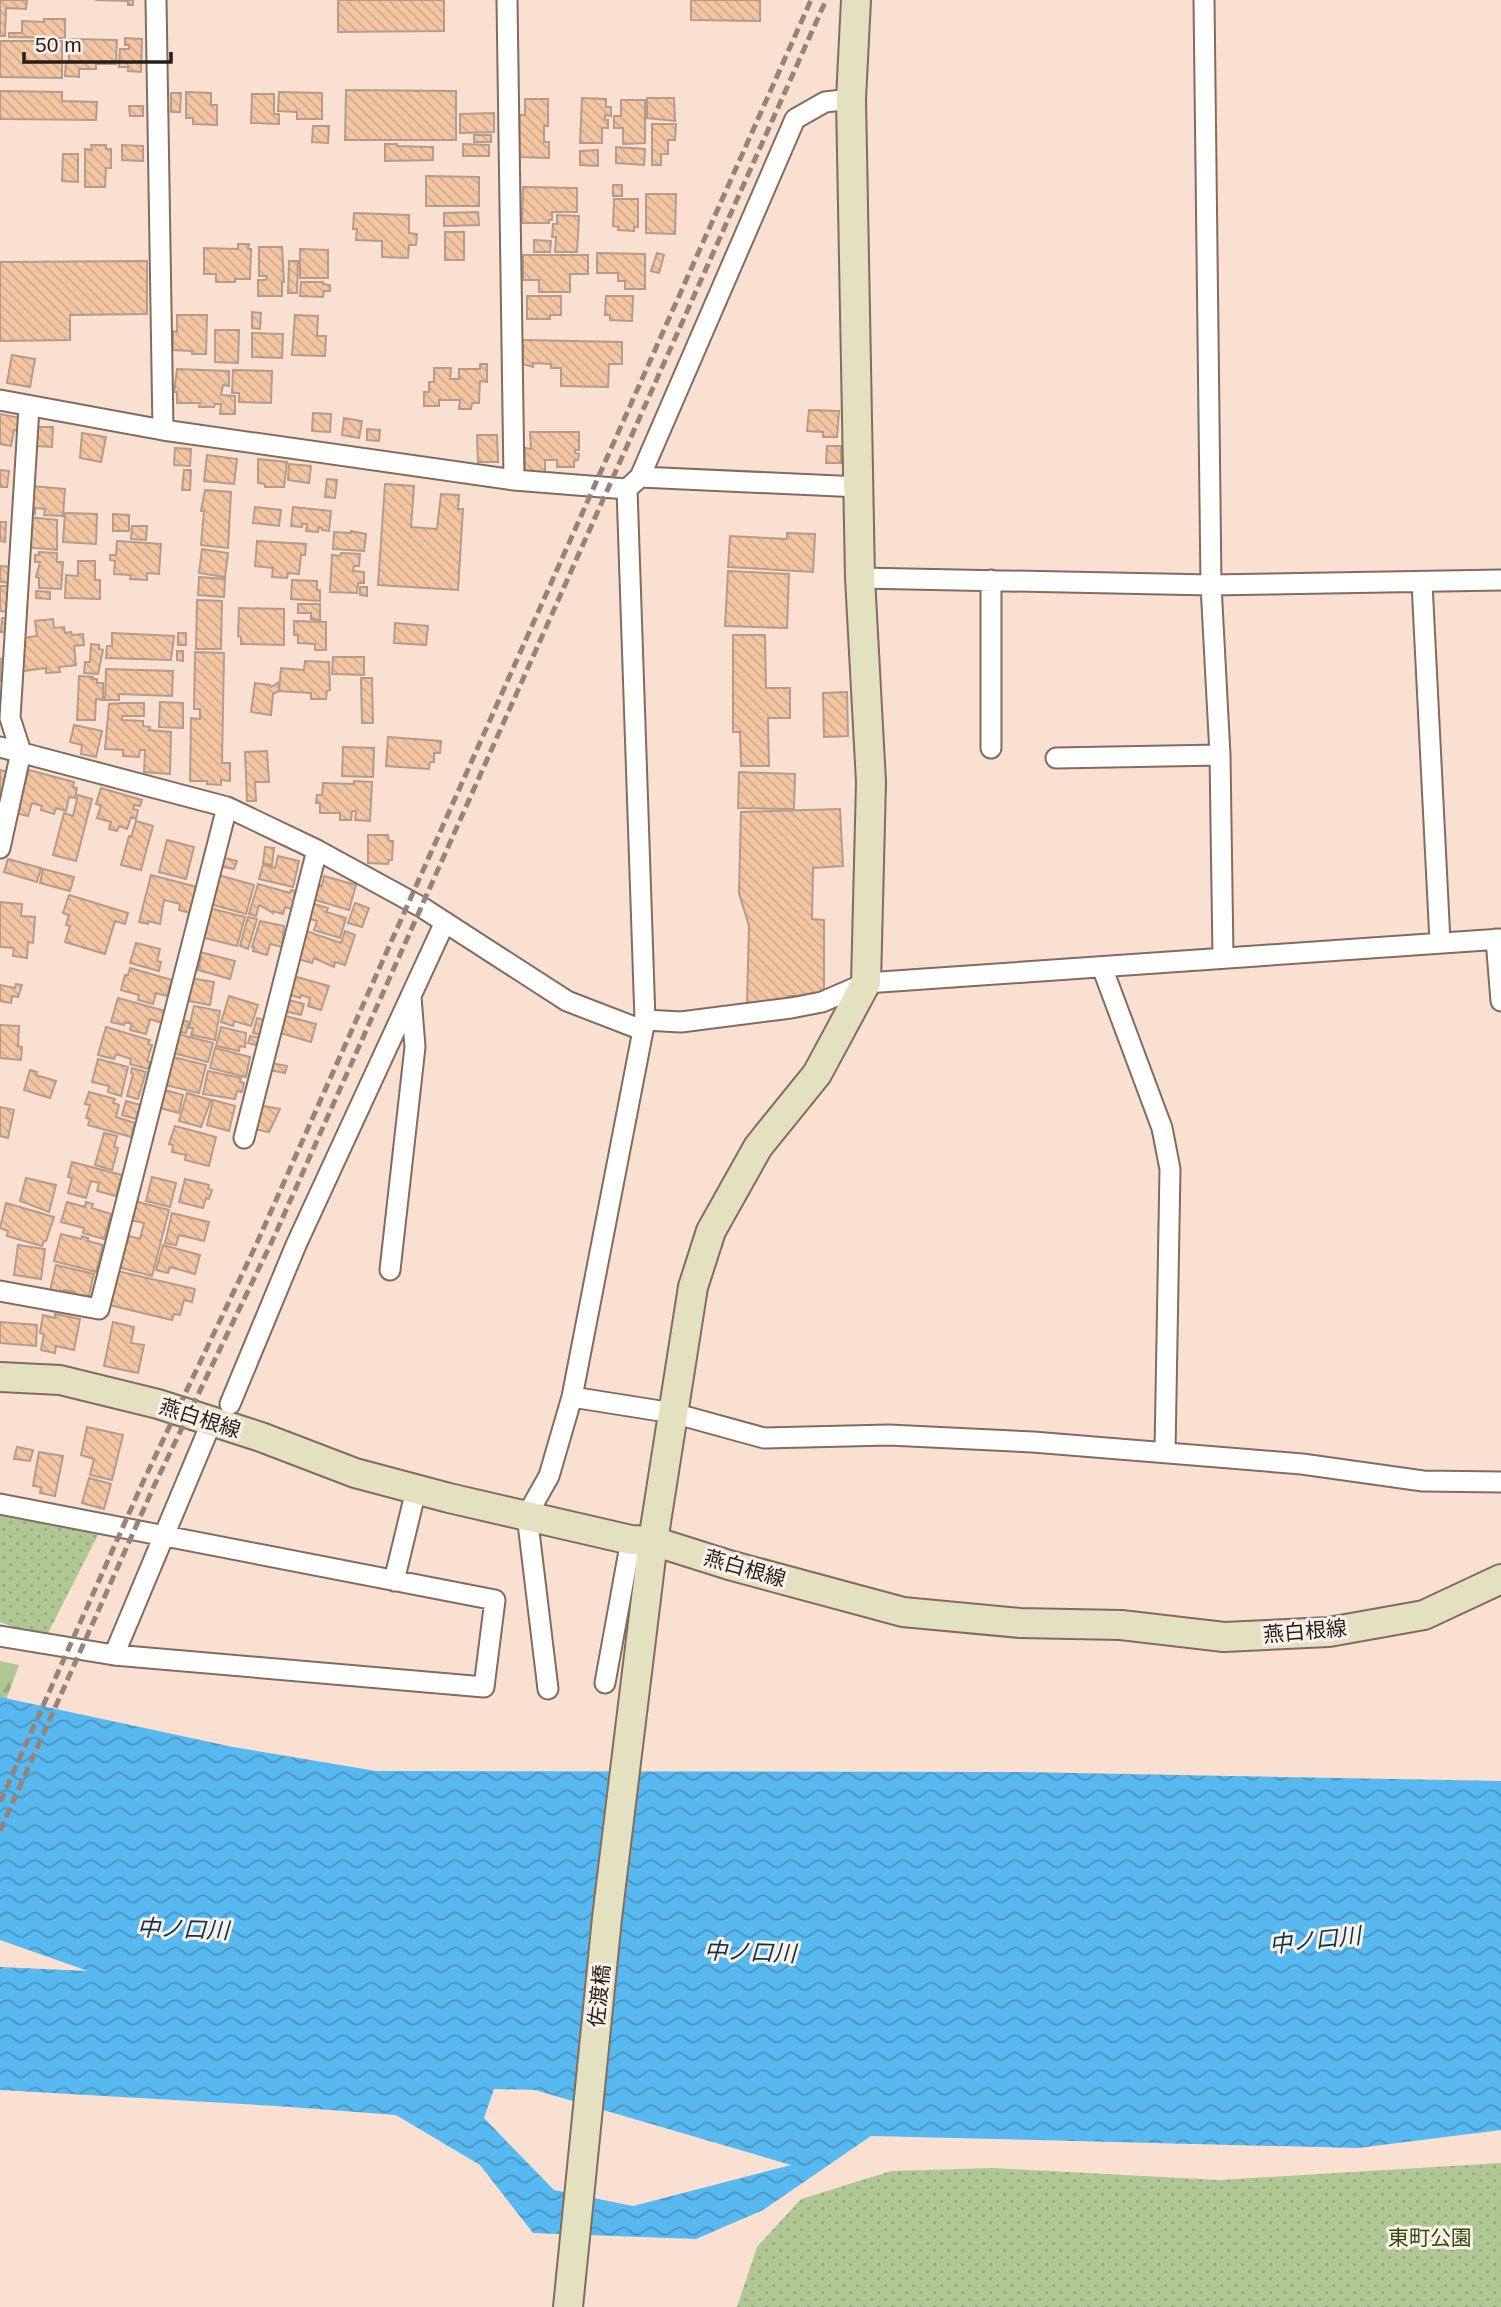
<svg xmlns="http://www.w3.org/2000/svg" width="1501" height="2307" viewBox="0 0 1501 2307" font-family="Arial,'Noto Sans JP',sans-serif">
<defs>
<pattern id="green-dots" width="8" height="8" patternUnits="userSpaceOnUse" patternTransform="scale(1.75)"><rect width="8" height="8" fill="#afc793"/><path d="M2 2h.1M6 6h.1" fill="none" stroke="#97aa7e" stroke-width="1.8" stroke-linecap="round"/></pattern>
<pattern id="forest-firs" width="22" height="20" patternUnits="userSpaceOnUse" patternTransform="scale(1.75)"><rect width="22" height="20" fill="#afc793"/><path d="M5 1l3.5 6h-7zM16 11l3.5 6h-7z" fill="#97aa7e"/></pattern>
<pattern id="water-waves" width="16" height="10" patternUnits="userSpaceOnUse" patternTransform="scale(1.75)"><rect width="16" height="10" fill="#57b9f0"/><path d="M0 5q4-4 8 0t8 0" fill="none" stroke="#4896c2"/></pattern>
<pattern id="building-back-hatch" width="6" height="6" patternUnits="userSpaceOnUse" patternTransform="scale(1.75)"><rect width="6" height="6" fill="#f4c5a1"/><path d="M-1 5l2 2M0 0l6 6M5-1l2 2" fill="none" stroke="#d1a98a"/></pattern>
</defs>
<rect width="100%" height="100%" fill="#fae0d1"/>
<path fill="url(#green-dots)" d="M0,1513L100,1531L45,1639L0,1622Z
M1501,2163V2307H737L757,2247L801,2199L891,2171L993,2168L1220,2180Z"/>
<path fill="url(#forest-firs)" d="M0,1661L19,1665L2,1711L0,1710Z"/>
<path fill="url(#water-waves)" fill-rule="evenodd" d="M0,1697L233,1747L376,1771L1022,1772L1501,1781V2130L1358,2148L871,2136L763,2210L696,2239L533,2233L480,2165L396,2115L277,2106L0,2090V1967L88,1971L0,1940ZM494,2089L535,2090L791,2165L633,2206L554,2190L484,2118Z"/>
<path fill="url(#building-back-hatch)" stroke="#b39c8c" stroke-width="2" d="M0,0H27L26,9L6,8L5,36H0Z
M95,0H133V5H128V1Z
M338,0H444V31L338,32Z
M691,0H760V21L691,20Z
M44,19H65V38L9,37V33H22V21L44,22Z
M125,38L142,39L141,72L128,71V67H119L120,49H129V45H125Z
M69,39L117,40L116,64H96V69H79V77L65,76L66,61L69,62Z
M0,41H62V78L0,77Z
M346,90L456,91V140H345Z
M0,91L62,92V101L97,102L96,120L0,119Z
M186,92L211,93V105H217V125L193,124V118H186Z
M279,92L322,93V119H297V112L278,111Z
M171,93H181L180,112H171Z
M252,94H274V114H279V124L251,123Z
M582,98L606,99V107H611V116L605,115V120H608V128H602V143H580Z
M647,98H674L675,121L647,118Z
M525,99H548V126H544V142H549V158L519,157L520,115H525Z
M621,100H645V143L623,144V128H614V116H621Z
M129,106H143V116H130Z
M494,113V132L460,133V114Z
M652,124H676L675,140H668V154H661V165H652Z
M313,126H329L328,143L312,142Z
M474,135H491V142H474Z
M385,144H397V146L433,147V160L385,161Z
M463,144L489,145V156H463Z
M91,145H106V149H111V168H106L105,187H85V149L92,150Z
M122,145L143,146V161L122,160Z
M616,147L645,149L644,165L616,163Z
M598,150V166L580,165V151Z
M63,154H78V182L62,181Z
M426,176L479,177V206H426Z
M613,185H622V196H613Z
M523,187L577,188V212H552V220H549V223H522Z
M646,194H676L675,234L646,233Z
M614,199H638V227H634V231L618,230L619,227L613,226Z
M478,212L479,225L444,226V213Z
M354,213L409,215V233L417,234L416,245H409L408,258L382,257V241L356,240L357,229H353Z
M557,215L579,216L577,252H555L556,237H552L553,224H557Z
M445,232H464V260H445Z
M534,240L551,241L550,252H534Z
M238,244H249L248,249H251L250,279H235V282H216V274H204V248L238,249Z
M259,247H282L284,282H282V296H258V280H266L267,276H259Z
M300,249L328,250V278H300Z
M597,253L645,254V289H625V281H618V273H597Z
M657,253L664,255L659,273L651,271Z
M523,255H588V274H570V292H539V280H523Z
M147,261V314L70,315V340L0,341V262Z
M289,261H298L297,293H288Z
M301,282H323V284L330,285V291H324L323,297L300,296Z
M527,296H561V315H550V319H527Z
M606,296H633L632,321L610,320V315H605Z
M252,312L261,313L260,329L252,328Z
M177,315H207L206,354H192V351L173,350V331L177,332Z
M295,315L318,316L317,336H326L325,356L292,355Z
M215,330H239L238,363L215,362Z
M252,333L283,334L282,358L252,357Z
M523,340L622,342V364H609L608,387L561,386V368H551V364L533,363V367L523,364Z
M12,355L35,359L30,387L7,383Z
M480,364H487V382L480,381L479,403H472L471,409H459L460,400H439V406H424V392H429V382H434V368H451L450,379H459V369H480Z
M177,369L229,371V386L223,385L221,395L235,396V414H220L221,404H215L214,407H199L200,403H177V392H174Z
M233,370L272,371L271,403L239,402V393H232Z
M809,410L839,411L837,437H823V432L807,431Z
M313,413L331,414L330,432L312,431Z
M0,414L24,419L21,431L14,430L11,446L0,444Z
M344,418L362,421L359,438L342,435Z
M36,427H53L52,447L36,446Z
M367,429L380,430L379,441L367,440Z
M530,432H579V450H575V453L579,454L578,460L574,461V467H557V460H545V477H525V448L531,449Z
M82,433L106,437L101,462L80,458Z
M477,435H497L498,462H478Z
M827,446H841V463H826Z
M175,448L191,449L190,466L174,465Z
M207,455L237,459L234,484L204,481Z
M258,459L287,462L284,487H265V484L258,483Z
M289,464L311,466L309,483L288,480Z
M0,470L9,471L7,487H0Z
M184,470H191L190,490H182Z
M327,479L337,480L335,498L325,497Z
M385,484L414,486L411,527L437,529L441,494L459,495L458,509H463L458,590L378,585Z
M31,486L65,489L63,516L44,515L45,509L35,508V514L29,513Z
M205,490L231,492L228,548L201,545L204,511H201Z
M255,507L281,510L279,526L253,523Z
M293,507L331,511L329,531L322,530V528L319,527L318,532L306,531L307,524H302V527L291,526Z
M65,513L97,514L96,544L63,542Z
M113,514L129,515V531H113Z
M28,517L57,520V550L25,547Z
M0,522H6L5,542L0,541Z
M132,526H147L146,540L131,539Z
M351,531L366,534L364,551L333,549L334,532L351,533Z
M787,533L815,534L813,572L728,567L730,536L787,539Z
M117,541L161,544L159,574L147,573V580L130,579L131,575L114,574L115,561L110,560V555H116Z
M257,541L306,544L305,555H301L299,574L288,573L287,578L272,577L273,568L255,566Z
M202,549L228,553L225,577L199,573Z
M39,552L57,553V562H63L61,589L39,588V578L36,577L40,562H35V555H39Z
M341,553L360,554L359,566H354L353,571L364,572V583H358L357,593L330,592L332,555L340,556Z
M78,561H95V580H100V599L65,598L66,575L78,576Z
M0,566L12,567L11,583L0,582Z
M728,571L789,574L787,628L725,626Z
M199,577L225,579L224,597L198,595Z
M292,580L317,581V590H320V601L291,599Z
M0,586H13L8,612L0,611Z
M360,587H367V596L360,595Z
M36,591L50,592V599L36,598Z
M197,600L222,601L221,649H196Z
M298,604H320V620L311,619V613H298Z
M239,608L284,609V645L241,644V637L238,636Z
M2,618H11V632H1Z
M53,619L54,628L64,627L65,633L71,632L72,635L83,634L84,645L74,646L76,665L59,667L60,672L46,673V668L23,671L22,638L37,636L35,621Z
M294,621L326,622V650H315V644L298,643V635H294Z
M395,623L428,626L426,645L394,643Z
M112,633L174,636L171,660L106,658L107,646H112Z
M178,633H186V645H178Z
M733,635H765L766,688H790V718H768L769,766H741L740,732H733Z
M91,644L99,645V649L103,650L98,674L84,673L85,662H90Z
M177,651H183V661L177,660Z
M195,652L224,653L222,763H230V781L221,780V785L207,784V781H190L191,718L200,719V709H194Z
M7,657V680L0,681V659Z
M333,657H364V675L332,674Z
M305,661L329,662L330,690L327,691L326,699H311V693L279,691L281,668L304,670Z
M106,669L173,671L172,696L119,694V700H105Z
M79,676L93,677L92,679H97V683H103V700L96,699L95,720H77Z
M361,678H372L373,723H362Z
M279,682V691L273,694L271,715L251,712L255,683L270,685L271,687Z
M847,692L848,736L824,737L823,693Z
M160,702L183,703V728L159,727Z
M123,703H144V716H122V720L143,721V726L150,727L149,730L171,732L170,774L144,772L145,750H140L139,757L123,756V750L105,749L109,704Z
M74,725L102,731L96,757L81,754L82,745L70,742Z
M388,737L441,741L440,753H434V762H430L429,769L386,766Z
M343,747L374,748L373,777L342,776Z
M267,751L269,782H255L256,801H247L245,752Z
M0,770L8,772L0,813Z
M29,770L74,782L73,787L77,788L75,798L69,797L66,811L56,808L54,814L41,810L42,806L32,803L28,816L15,813Z
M739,772L795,774L794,809L738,808Z
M354,781L372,782L370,821L355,820L356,811H352L351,820H340V813H320V803H316L317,795H322L323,783L354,784Z
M101,788L142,800L140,806L134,805L133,809L138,810L136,819L131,817L127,829L119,826L117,831L109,829L111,822L97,818L101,806L96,804Z
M78,795L92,799L76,861L53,855L64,813L73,816Z
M840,809L843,866L813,868L812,919L824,920V996H788L786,1003H747L749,926L739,893L741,812Z
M136,821L153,826L141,870L121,865L129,836L131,837Z
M368,835H388L389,841H393L392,860H389L388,864L368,863Z
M167,840L194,847L186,879L159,872Z
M265,847L274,848L272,865L263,863Z
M278,856L299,861L293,887L259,879L263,865L275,868Z
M221,857L237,861L234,869L219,866Z
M8,859L41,868L37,882L4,872Z
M43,869L74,877L70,891L40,883Z
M215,874L254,885L246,914L210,904Z
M151,875L197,887L190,913L179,910L180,904L164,900L160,924L148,921V924L139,922Z
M324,876L356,885L349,910L312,899L316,885L322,886Z
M258,884L290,893L291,890L299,892L294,910L285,907L283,914L273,911V913L259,905L256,916L249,914Z
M69,895L128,913L125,924L115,921L105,954L65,942L70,926L66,925L69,915L63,913Z
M0,902L22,904L21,916L35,917L33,943L28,942L27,958L13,956L14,948L0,947Z
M311,903L328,908L326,912L346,918L340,938L314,930L317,921L307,918Z
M355,903L369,908L362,927L348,923Z
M209,908L245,917L237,946L201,937Z
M248,917L257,919L248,949L240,946Z
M260,921L284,926L282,947L270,944L267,955L253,951L254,947H252Z
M306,931L341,943L345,931L355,935L345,965L335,962L334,967L314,958L312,963L298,959Z
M136,943L160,949L157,961L161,962L159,971L130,963Z
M200,952L235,961L230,979L198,970L201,957L198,956Z
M130,968L172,980L167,996L156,993L153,1004L138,1000L139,995L121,990L125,975H128Z
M293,976L329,986L321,1010L308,1006L310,998L301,995L300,998L288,994Z
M190,978L214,982L210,1005L183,1000Z
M16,984L22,985L18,997L12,996L11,1003L0,1001V985L15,988Z
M229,996L258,1005L251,1026L234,1021L233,1026L221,1022Z
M118,998L165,1011L162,1023L150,1019L146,1034L130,1030L132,1024L125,1022L124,1025L111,1022Z
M288,1000L304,1004L301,1015L285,1011Z
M194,1006L220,1011L215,1040L191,1035L193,1028H189Z
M282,1015L316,1024L311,1042L277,1032Z
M257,1018L266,1021L262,1035L253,1033Z
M178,1019L189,1022L186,1033L175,1031Z
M0,1025L19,1026L18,1046L22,1047L21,1060L0,1058Z
M106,1027L150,1040L148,1044L152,1045L147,1061L150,1062L148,1069L130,1064L131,1059L116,1054L114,1059L98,1055Z
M221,1027L246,1033L245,1047L240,1046L239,1051L216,1046Z
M174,1033L213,1043L208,1062L169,1052Z
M250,1036L261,1038L260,1046L248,1043Z
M215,1048L250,1057L246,1077L210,1068Z
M169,1056L206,1065L199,1093L161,1084Z
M98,1059L128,1067L121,1096L108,1092L109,1086L92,1082Z
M271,1063L287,1066L285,1073L270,1070Z
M132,1068L146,1072L138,1099L127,1096L133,1074L131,1073Z
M30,1070L37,1072L36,1075L56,1081L50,1098L24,1090Z
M208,1071L241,1078L240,1082L244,1083L242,1092L237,1091L235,1099L203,1094Z
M161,1089L183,1095L179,1113L156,1107Z
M89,1092L115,1099L113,1103L119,1105L116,1117L135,1123L131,1137L88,1125L90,1119L86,1118L90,1105L85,1104Z
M187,1093L211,1100L201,1127L179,1121Z
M213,1100L235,1106L229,1131L207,1125Z
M126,1101L140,1105L136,1119L122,1115Z
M259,1105L280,1109L269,1132L254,1129Z
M0,1107L14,1110L8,1138L0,1136Z
M175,1126L216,1137L209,1166L185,1160L186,1155L172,1152L173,1145L169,1144Z
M104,1133L117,1136L114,1147L118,1148L112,1170L95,1165Z
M72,1162L122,1175L116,1196L97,1191L99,1183L91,1181L86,1198L68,1193L72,1178L68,1177Z
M152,1177L176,1183L170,1207L146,1201Z
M26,1178L56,1185L49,1212L20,1201Z
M185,1179L209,1185L208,1189L212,1190L209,1199L206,1198L203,1208L179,1202Z
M134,1201L169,1210L152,1276L114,1266L120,1244L126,1246L129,1236L140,1239L144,1223L130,1220Z
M67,1202L85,1207L86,1202L93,1204L92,1208L111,1214L104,1239L83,1233L84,1228L61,1222Z
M6,1203L54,1217L46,1241H44L42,1246L7,1236L8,1231L0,1228Z
M172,1213L209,1222L204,1241L179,1235L176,1245L165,1243Z
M61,1234L81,1239L82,1236L88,1238V1241L103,1245L96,1272L54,1261Z
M18,1245L45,1249L41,1279L14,1275Z
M163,1245L200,1255L195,1274L170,1267L168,1273L156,1270Z
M56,1265L94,1274L88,1300L74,1296L75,1292L64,1290L62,1298L49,1295Z
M113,1270L195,1289L192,1302L184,1300L180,1315L174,1314L172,1320L105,1304Z
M55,1314L80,1319L74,1350L56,1346L55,1353L41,1350L44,1334L40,1333L43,1315L55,1318Z
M0,1322L37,1325L36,1346L0,1343Z
M113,1322L134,1327L131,1343L144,1345L138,1373L104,1366Z
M87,1427L123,1435L112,1480L90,1475L94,1459L81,1455Z
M17,1447L33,1450L30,1461L14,1459Z
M39,1452L63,1456L55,1496L40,1493L41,1487L33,1486Z
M89,1478L111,1484L104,1509L82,1503Z"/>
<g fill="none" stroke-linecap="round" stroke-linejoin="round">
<g stroke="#826c5e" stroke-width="23">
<path id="street" d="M156,0L163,430
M507,0L514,480
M1204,0L1211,585L1220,755L1223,957
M0,400L163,430L514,480L627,489L640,477L860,487
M640,477L795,119L825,102L851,99
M860,578L1211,585L1501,580
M991,580V748
M1422,583L1440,942
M0,747L227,807L317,850L423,908L567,1001L642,1030
M1056,758L1220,755
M0,848L21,752L10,718L29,407
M1496,939L1501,1001
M1102,967L1162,1128L1170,1169L1165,1452
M645,1020L681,1022L791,1008L822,1002L866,983L1501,939
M244,1138L317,850
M390,1270L415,1047L411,997
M0,1291L99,1309L227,807
M572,1397L673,1413L764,1438L889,1435L1033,1442L1302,1464L1423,1481L1501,1482
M230,1404L296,1245L445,922
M0,1504L495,1600L484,1687L114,1655L212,1421
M394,1581L416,1490
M0,1636L114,1655
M605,1683L631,1540
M548,1689L527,1515L549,1476L572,1397L645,1020L627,489"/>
</g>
<g stroke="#826c5e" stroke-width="32">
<path id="secondary" d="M0,1377L60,1380L158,1404L261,1437L355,1473L449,1498L631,1540L653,1541L729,1565L903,1612L1020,1623L1121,1625L1224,1637L1329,1632L1424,1615L1501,1579
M568,2307L607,1918L653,1541L693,1287L711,1231L758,1147L817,1074L866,983L871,782L860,578L851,99L856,0"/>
</g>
<use href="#street" stroke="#fff" stroke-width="19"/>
<use href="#secondary" stroke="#e3e1c0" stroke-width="28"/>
<path stroke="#96847a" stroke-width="5" stroke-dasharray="10 5" stroke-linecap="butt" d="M0,1802L143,1482L256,1245L811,0
M0,1831L154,1486L274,1237L826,0"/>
</g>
<g text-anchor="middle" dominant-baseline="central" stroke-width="6" stroke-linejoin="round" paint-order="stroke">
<g font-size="21" fill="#271e19" stroke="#fbf1eb">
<text transform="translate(200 1418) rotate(18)">燕白根線</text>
<text transform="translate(745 1568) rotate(16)">燕白根線</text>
<text transform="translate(1305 1631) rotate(-5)">燕白根線</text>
<text transform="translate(599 1996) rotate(-84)">佐渡橋</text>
</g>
<g font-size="21" fill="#344b0d" stroke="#fbf1eb">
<text x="1430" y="2237">東町公園</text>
</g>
<g font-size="23" font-style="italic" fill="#09354b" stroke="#fbf1eb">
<text transform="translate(183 1929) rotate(2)">中ノ口川</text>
<text transform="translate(1315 1940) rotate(-6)">中ノ口川</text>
<text transform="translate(750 1952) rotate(2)">中ノ口川</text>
</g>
</g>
<path d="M24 52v10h147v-10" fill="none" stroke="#271e19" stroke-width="3.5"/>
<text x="35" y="52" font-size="21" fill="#271e19" stroke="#fbf1eb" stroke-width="5" paint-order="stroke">50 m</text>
</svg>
